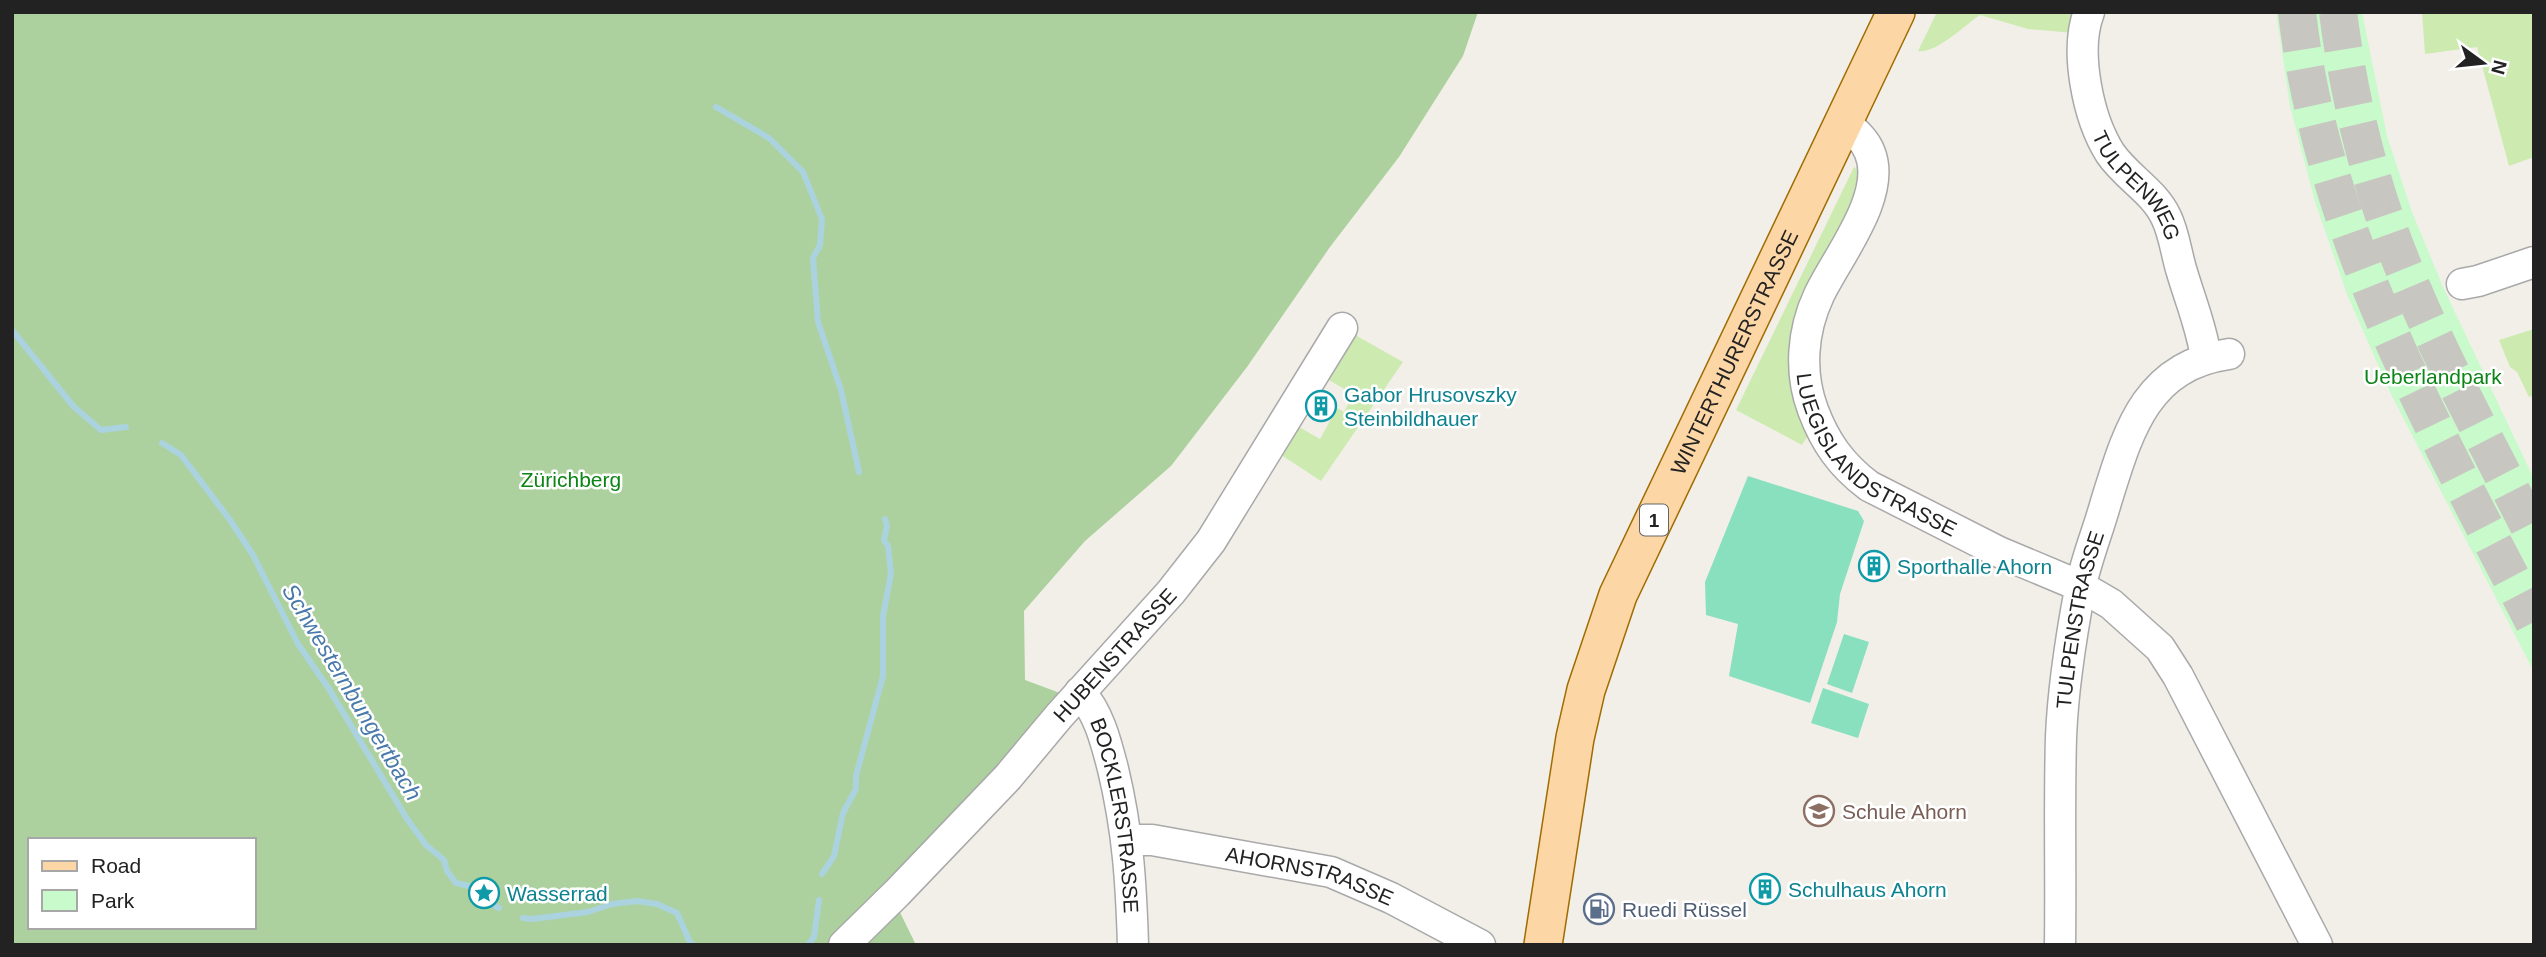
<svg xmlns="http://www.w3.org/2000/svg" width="2546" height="957" viewBox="0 0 2546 957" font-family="Helvetica,sans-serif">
<rect width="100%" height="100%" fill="#f2efe9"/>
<path fill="#cdebb0" d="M1937,12H2077L2073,33L2028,29L1980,15C1965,25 1936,54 1918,51Z
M2422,12H2534V157L2509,166L2477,47L2425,54Z
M1854,167L1860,173L1859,194C1834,243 1787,314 1789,368C1790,392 1800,415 1807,437L1802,445L1736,410Z
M2534,329V395L2529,397L2517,372L2510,367L2499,340Z
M1348,331L1403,362L1321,481L1275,451L1292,423L1320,439L1337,408L1344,412L1353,394L1320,375Z"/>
<path fill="#add19e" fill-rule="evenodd" d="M12,12H1478L1463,56L1399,157L1330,247L1247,367L1171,466L1085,541L1024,611L1025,680L1068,696L890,892L916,945H12ZM30,840H254V927H30Z"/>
<path fill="#c8facc" d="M2276,12H2362L2387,136L2412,212L2443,287L2534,479V672L2391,394L2348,297L2315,202L2290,106Z"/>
<path fill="#88e0be" d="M1748,476L1858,511L1864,521L1840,594L1837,622L1810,703L1729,676L1738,624L1706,615L1705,582Z
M1844,634L1869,642L1852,693L1827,684Z
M1823,688L1869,704L1858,738L1811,723Z"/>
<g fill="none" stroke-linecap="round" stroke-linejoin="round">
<path stroke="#aad3df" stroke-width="6" d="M716,107L769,138L803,172L822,219L820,245L813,258L818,322L841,390L859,472
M12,330L73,406L101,430L126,427
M162,443L181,455L230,520L253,555L298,644L329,689L407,819L426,845L444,860L447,871L456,883L486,890L495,906L499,908
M822,874L834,856L843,813L856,789V776L883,676V616L891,574L888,546L884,540L887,526L885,519
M523,918L532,919L588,912L612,904L637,901L657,904L677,913L689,940L693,945
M808,945L814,937L819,900"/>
<path stroke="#c8c6c1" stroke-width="38" stroke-dasharray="38 19" stroke-linecap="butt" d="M2297,12C2322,233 2434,428 2534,622
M2338,12C2347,83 2363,156 2387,224C2425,332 2483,434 2534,536"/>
<g stroke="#a9a9a9" stroke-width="33">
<g id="minor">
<path id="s1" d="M2089,12C2074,51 2088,118 2110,153C2126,177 2154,191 2166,217C2174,233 2176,252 2181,269C2190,300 2201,325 2206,357"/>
<path id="s2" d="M1842,121C1853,130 1865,139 1870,153C1887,196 1837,257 1819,295C1802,331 1799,373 1813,410C1825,442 1841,465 1869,486L1999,552L2080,586L2111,604L2160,648L2178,676L2317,945"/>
<path d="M2462,284L2478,281L2534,262"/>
<path id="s3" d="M1080,692C1099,713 1106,742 1113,769C1128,832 1131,881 1133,945"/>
<path id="s4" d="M1128,840H1152L1331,872L1391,898L1480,945"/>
<path id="s5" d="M844,945L897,893L1008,777L1059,716L1171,592L1211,541L1342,328"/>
<path id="s6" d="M2060,945C2061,876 2059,806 2061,737C2063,688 2071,637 2080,589C2086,560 2098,531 2106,502C2128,432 2145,366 2229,354"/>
</g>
</g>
<g stroke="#a06b00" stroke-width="40">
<g id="major">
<path id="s7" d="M1543,945L1575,738L1586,690L1618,595L1896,12"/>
</g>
</g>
<use href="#minor" stroke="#fff" stroke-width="30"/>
<use href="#major" stroke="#fcd6a4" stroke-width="37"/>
</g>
<defs>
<g id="building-ring" transform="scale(1.575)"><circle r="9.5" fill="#fff" stroke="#0f9aa8" stroke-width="1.5"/><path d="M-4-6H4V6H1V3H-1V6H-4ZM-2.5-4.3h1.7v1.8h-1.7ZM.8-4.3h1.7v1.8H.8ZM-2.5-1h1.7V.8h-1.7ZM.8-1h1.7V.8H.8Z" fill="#0f9aa8"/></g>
<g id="school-ring" transform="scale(1.575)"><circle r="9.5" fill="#fff" stroke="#8d6e63" stroke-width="1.5"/><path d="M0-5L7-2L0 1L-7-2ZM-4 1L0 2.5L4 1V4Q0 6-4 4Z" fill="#8d6e63"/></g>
<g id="sight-ring" transform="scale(1.575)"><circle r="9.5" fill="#fff" stroke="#0f9aa8" stroke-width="1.5"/><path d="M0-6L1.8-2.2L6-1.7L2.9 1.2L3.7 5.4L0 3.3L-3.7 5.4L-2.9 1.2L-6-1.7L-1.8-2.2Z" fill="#0f9aa8"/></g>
<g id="fuel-ring" transform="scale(1.575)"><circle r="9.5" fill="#fff" stroke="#5c6f8a" stroke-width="1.5"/><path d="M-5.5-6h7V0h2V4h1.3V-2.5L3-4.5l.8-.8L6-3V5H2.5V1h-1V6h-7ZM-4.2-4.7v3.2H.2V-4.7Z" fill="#5c6f8a"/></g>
</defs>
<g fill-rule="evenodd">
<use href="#building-ring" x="1321" y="406"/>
<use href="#building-ring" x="1874" y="566"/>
<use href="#school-ring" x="1819" y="811"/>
<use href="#building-ring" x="1765" y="889"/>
<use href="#sight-ring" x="484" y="893"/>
<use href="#fuel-ring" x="1599" y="909"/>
</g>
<g text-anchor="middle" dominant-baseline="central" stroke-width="5" stroke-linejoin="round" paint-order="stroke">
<rect fill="#fff" stroke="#646464" stroke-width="2" x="1640" y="504.5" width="28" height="31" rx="5"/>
<g font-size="19" font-weight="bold" fill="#222">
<text x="1654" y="520">1</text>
</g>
<g font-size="21" fill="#222" stroke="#fff">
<text stroke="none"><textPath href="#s1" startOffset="189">TULPENWEG</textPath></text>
<text stroke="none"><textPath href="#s7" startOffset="628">WINTERTHURERSTRASSE</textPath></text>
<text stroke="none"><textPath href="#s2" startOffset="394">LUEGISLANDSTRASSE</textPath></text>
<text stroke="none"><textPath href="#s6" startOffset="327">TULPENSTRASSE</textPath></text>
<text stroke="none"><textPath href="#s5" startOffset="397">HUBENSTRASSE</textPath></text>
<text stroke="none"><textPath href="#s3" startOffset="131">BOCKLERSTRASSE</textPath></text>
<text stroke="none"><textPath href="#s4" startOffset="186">AHORNSTRASSE</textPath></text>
</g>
<g font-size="21" fill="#0c8416" stroke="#fff">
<text x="2433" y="376">Ueberlandpark</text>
<text x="571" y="479">Zürichberg</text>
</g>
<g font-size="21" fill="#0d838f" stroke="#fff" text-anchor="start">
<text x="1344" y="394">Gabor Hrusovszky<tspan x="1344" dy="24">Steinbildhauer</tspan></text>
<text x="1897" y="566">Sporthalle Ahorn</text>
<text x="1788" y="889">Schulhaus Ahorn</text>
<text x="507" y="893">Wasserrad</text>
</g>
<g font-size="21" fill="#785e54" stroke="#fff" text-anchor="start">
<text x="1842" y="811">Schule Ahorn</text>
</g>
<g font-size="21" fill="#4e5e75" stroke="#fff" text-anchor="start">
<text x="1622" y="909">Ruedi Rüssel</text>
</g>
<g font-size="23" font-style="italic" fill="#4a7aab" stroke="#fff">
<text transform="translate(352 692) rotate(59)">Schwesternbungertbach</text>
</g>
</g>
<rect width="2546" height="957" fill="none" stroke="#222222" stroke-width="28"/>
<rect x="28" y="838" width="228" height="91" fill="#ffffff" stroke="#a7a7a7" stroke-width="2"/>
<rect x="42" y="861" width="35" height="10" fill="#fcd6a4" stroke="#a7a7a7" stroke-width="2"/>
<text x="91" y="873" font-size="21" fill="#222222">Road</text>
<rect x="42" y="890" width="35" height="21" fill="#c8facc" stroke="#a7a7a7" stroke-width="2"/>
<text x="91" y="908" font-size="21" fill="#222222">Park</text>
<g transform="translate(2483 63) rotate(105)" stroke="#ffffff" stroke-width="5" paint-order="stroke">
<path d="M0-5L12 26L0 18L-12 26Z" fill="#222222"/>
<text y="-10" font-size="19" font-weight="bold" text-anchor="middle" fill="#222222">N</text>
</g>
</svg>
